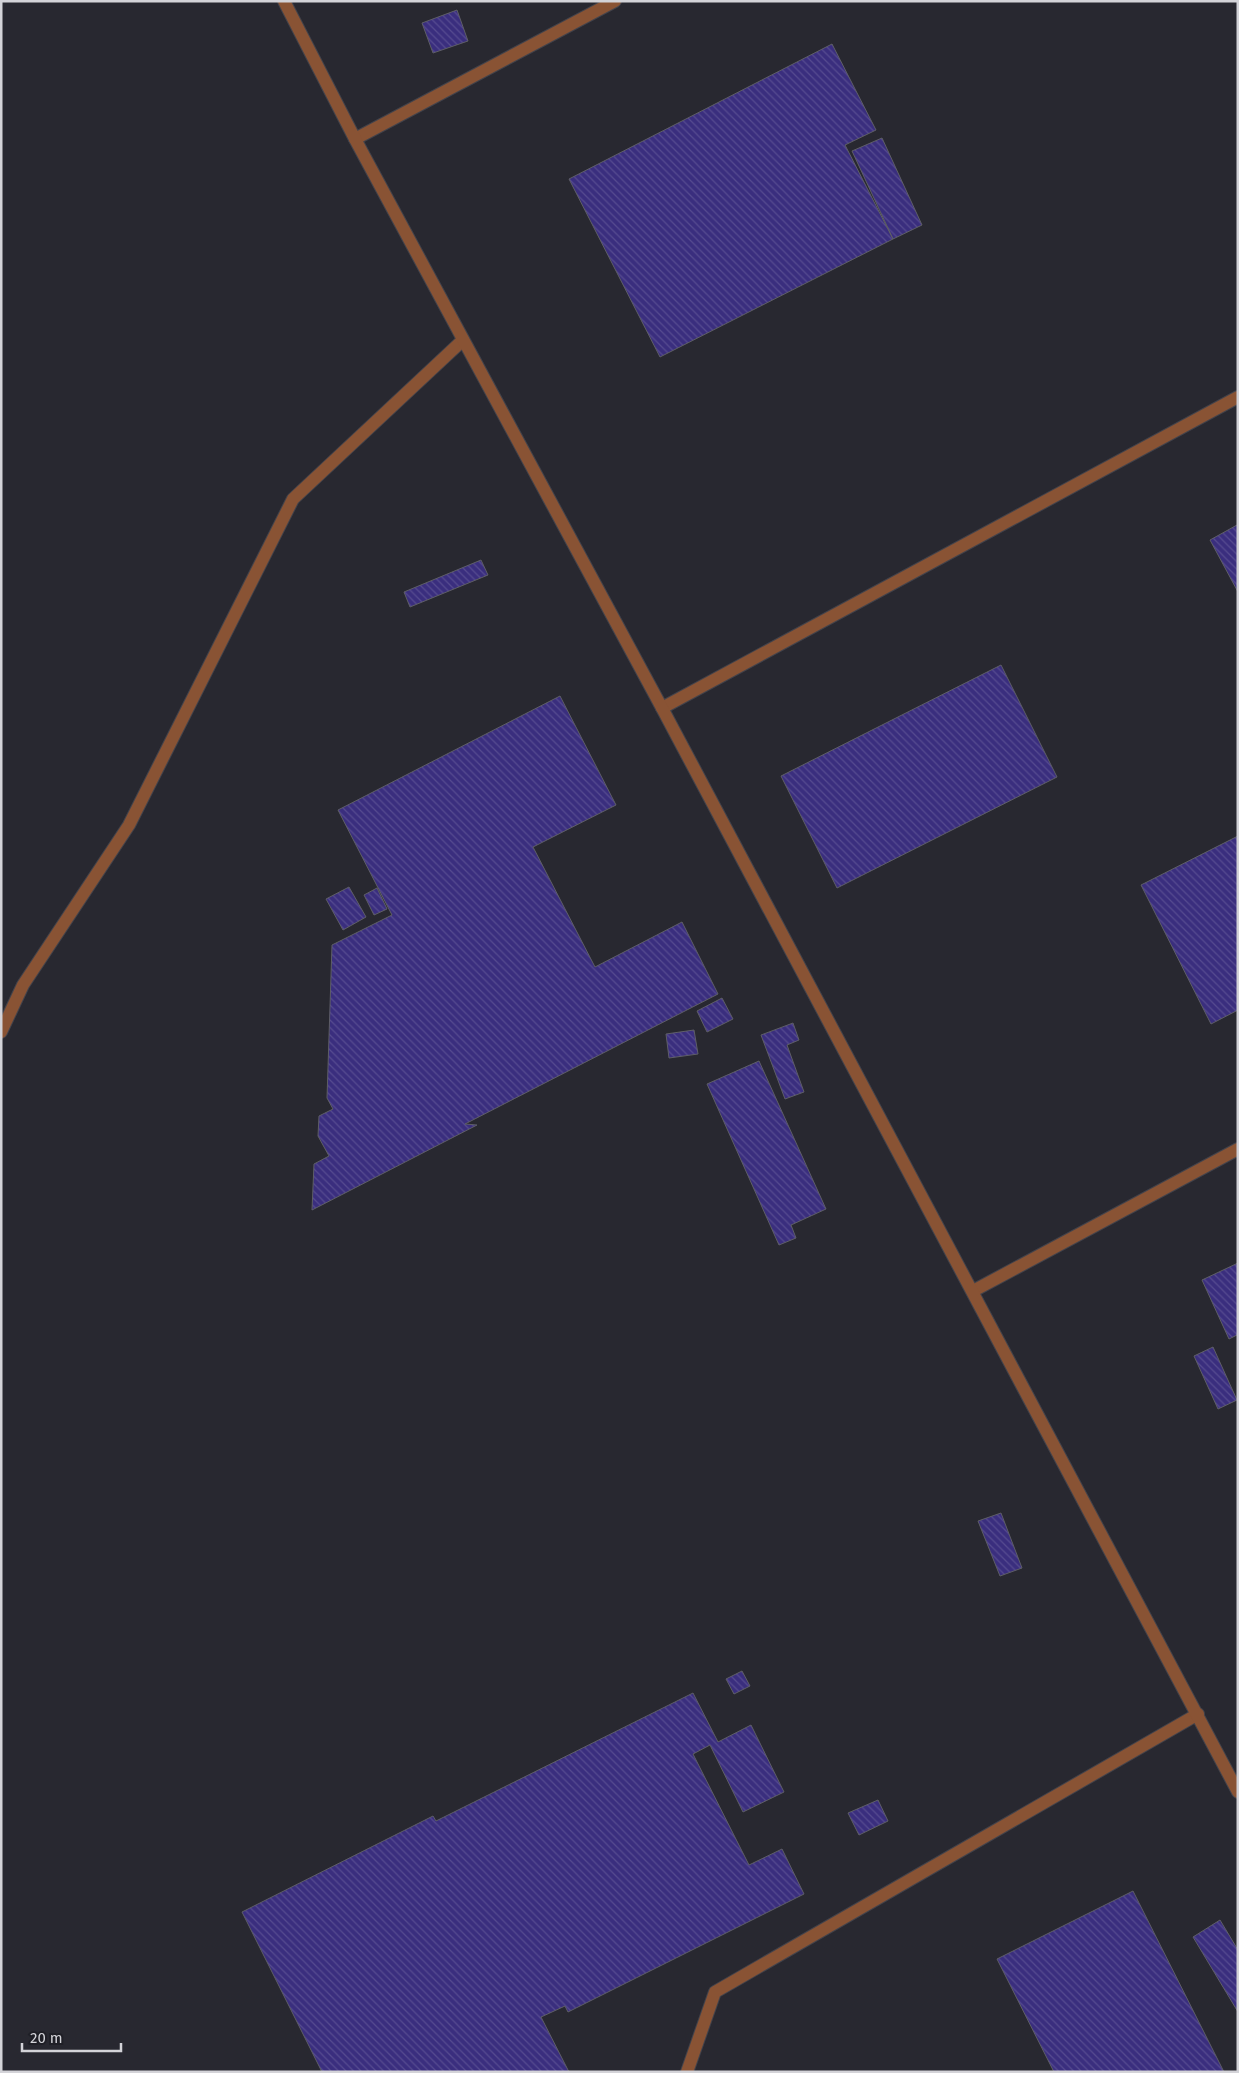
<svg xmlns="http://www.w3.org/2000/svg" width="1239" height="2073" viewBox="0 0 1239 2073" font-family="'Fira Sans',sans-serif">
<defs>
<pattern id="building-back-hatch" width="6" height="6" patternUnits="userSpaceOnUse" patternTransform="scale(1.25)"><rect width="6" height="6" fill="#3a2e7e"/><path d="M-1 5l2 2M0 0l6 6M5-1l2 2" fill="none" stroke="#564b90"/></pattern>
</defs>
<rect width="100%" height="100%" fill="#282830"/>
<path fill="url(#building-back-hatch)" stroke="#5e5e67" d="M457,10L468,41L433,53L422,23Z
M832,44L876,130L845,145L893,239L660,357L569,179Z
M882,138L922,225L893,239L852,151Z
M1237,525L1238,527V592L1210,540Z
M481,560L488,575L410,607L404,592Z
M1001,665L1057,777L837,888L781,776Z
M560,696L616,805L533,847L595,967L682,922L718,994L465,1124L477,1125L312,1210L314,1164L329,1156L318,1136L319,1116L333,1109L327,1098L332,945L392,915L338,810Z
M1238,836V1010L1211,1024L1141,885Z
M349,887L366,917L343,930L326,899Z
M377,888L387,909L374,915L364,895Z
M722,998L733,1019L707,1032L697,1011Z
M793,1023L799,1040L787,1045L804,1092L785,1099L761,1035Z
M694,1030L698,1054L669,1058L666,1034Z
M759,1061L826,1209L791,1225L796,1238L779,1245L707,1084Z
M1238,1263V1338L1237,1335L1229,1339L1202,1280Z
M1213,1347L1237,1400L1218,1409L1194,1356Z
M1001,1513L1022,1568L1000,1576L978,1521Z
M742,1671L750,1686L734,1694L726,1679Z
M693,1693L718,1742L751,1725L784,1792L743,1812L710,1745L693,1754L749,1865L782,1849L804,1894L568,2012L565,2006L541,2017L569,2072H322L242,1912L433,1816L436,1821Z
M878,1800L888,1821L859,1835L848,1813Z
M1133,1891L1224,2072H1054L997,1959Z
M1220,1920L1238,1950V2012L1193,1937Z"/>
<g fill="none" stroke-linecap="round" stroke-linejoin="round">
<g stroke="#43434b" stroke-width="14">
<path id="minor" d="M355,139L615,1
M662,708L1238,397
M1,1032L23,985L129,825L293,499L463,340
M973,1291L1238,1149
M687,2072L715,1992L1198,1714"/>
</g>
<g stroke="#43434b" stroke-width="14">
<path id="tertiary" d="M284,1L355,139L662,708L1238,1792"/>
</g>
<use href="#minor" stroke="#895334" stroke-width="12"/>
<use href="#tertiary" stroke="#895334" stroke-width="12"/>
</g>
<rect width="1239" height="2073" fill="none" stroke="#d3d3d8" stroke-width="5"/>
<path d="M22 2043v8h99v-8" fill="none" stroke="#d3d3d8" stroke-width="2.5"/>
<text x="30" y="2043" font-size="15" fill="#d3d3d8" stroke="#1f1f26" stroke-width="4" paint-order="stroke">20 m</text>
</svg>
